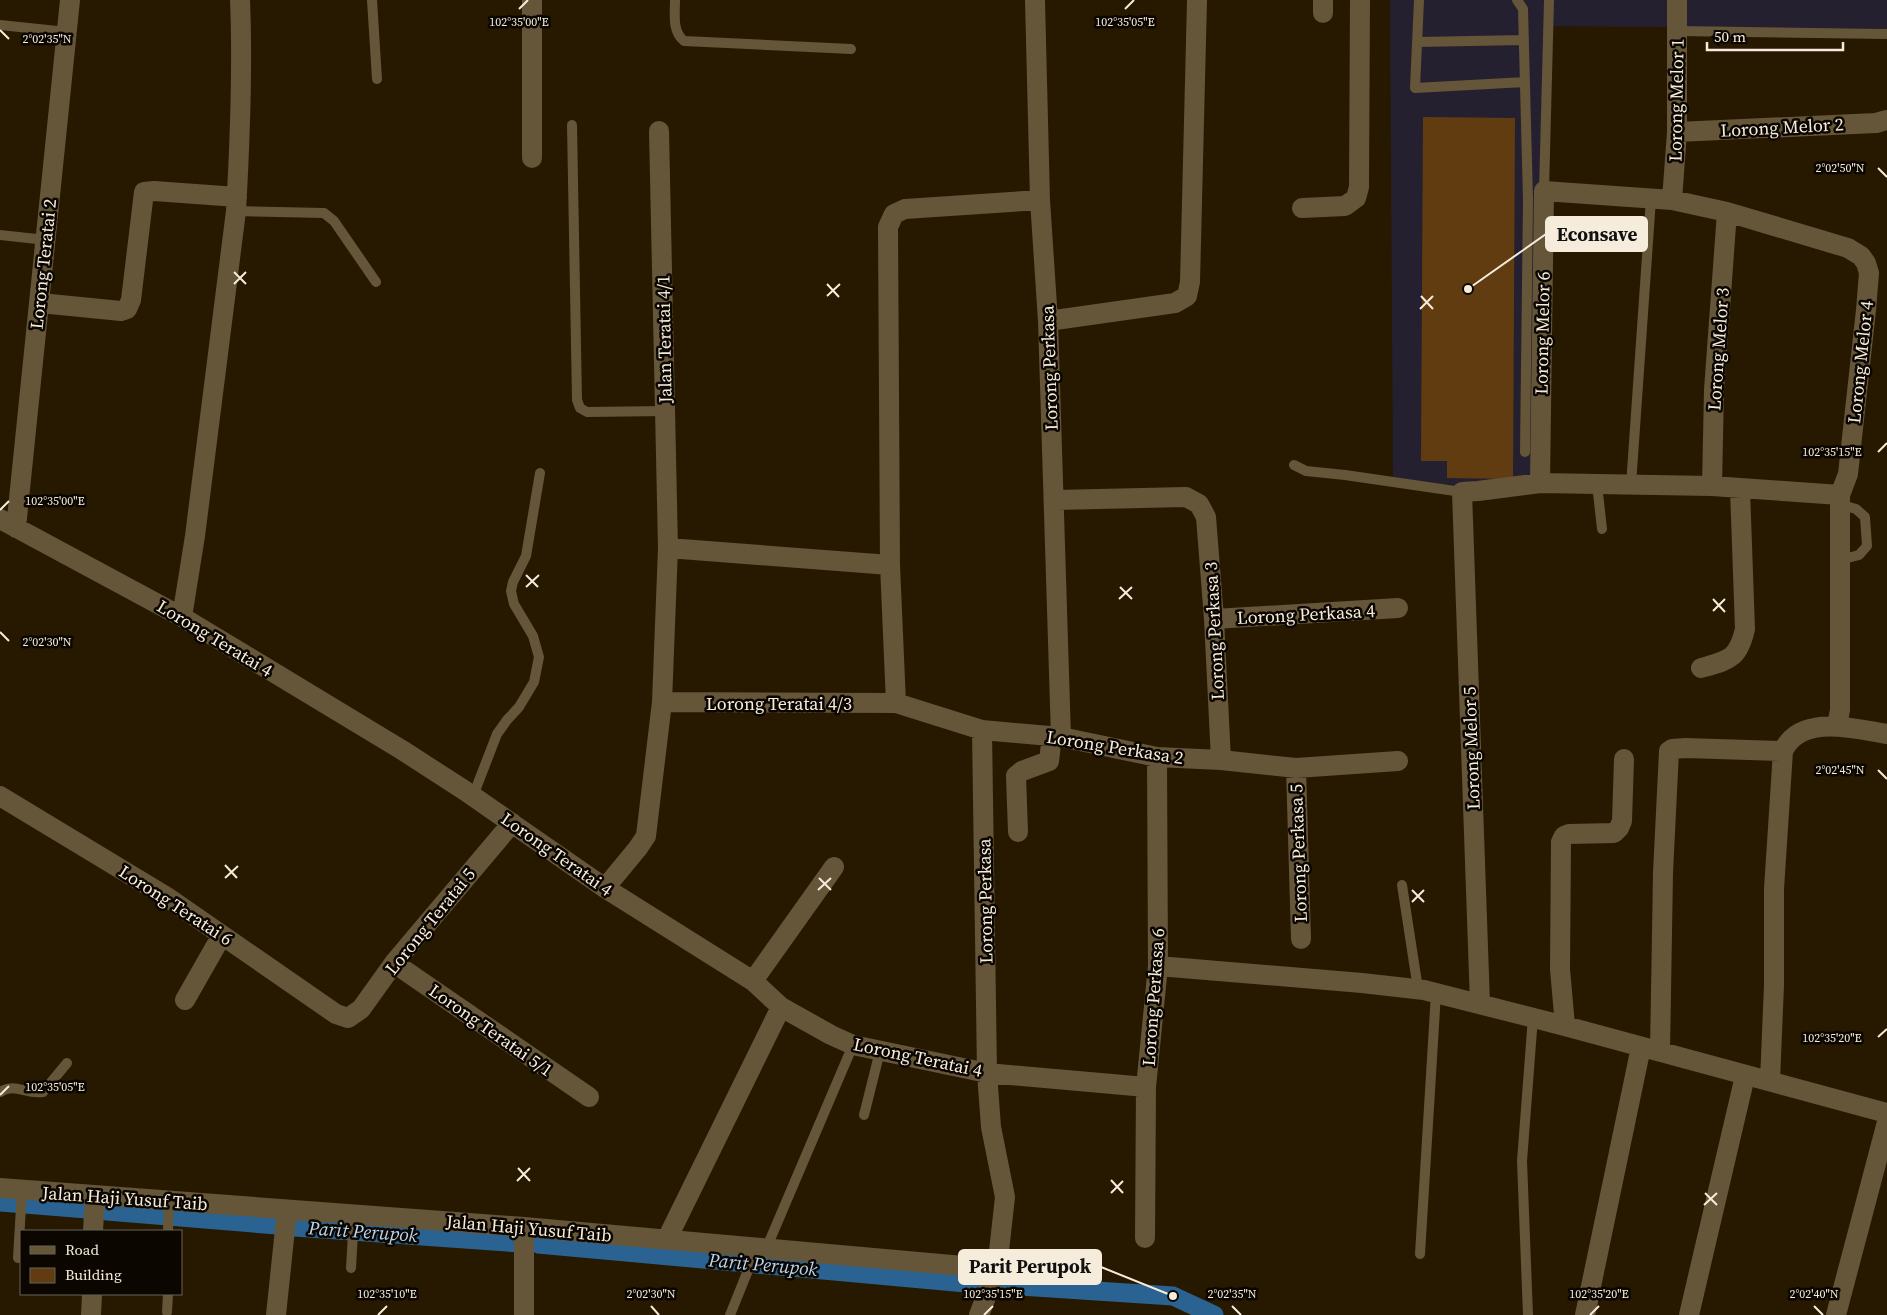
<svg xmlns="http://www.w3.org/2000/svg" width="1887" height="1315" viewBox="0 0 1887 1315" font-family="'Source Serif 4',serif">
<rect width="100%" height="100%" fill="#271900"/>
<path fill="#25202f" d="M1390,0H1887V29L1544,26L1532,477L1460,486L1393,478Z"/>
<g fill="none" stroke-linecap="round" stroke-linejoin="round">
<path stroke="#2a6392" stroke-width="19" d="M0,1202L87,1209
M107,1211L277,1225
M295,1227L520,1243
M538,1244L988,1285
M1005,1285L1173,1296L1214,1315"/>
</g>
<path fill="#623c11" d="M1423,117L1515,118L1513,479L1447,478V461H1421Z"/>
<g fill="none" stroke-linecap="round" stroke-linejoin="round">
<path stroke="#655539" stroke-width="10" d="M372,0L377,79
M675,0C675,15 672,31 684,41L851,49
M1419,0L1415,88L1525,82
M1517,0L1523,9L1528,200L1525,452
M0,25L67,32
M1677,31L1887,34
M1418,42L1524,40
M572,125L577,400L580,408L587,412L665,411
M1544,191L1549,0
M236,211L324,213L334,221L376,282
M0,235L46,240
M1294,465L1306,471L1345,475L1462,492
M1597,484L1602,529
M1631,485L1651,199
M1839,504L1856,509L1865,517L1867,546L1859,555L1840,560
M473,796L497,734L507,720L519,707L534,682L539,657L533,636L514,604L511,591L513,582L526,556L540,473
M1402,885L1418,989
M0,1092C15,1082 26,1095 43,1092L67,1063
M864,1115L880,1051
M168,1231L169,1201
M766,1249L853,1045
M1420,1254L1436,993
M18,1258L22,1190
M351,1268L354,1215
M167,1312L168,1294
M730,1315L757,1248
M1528,1315L1522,1161L1533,1017"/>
<path stroke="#655539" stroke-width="20" d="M1035,0L1040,200L1048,321L1061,737
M1323,0V13
M1677,132L1876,123L1887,120
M532,158V0
M1672,200L1677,132V0
M1302,208L1345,206L1356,198L1359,187L1360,0
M40,303L121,311L127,309L131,300L144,192L154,191L237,197
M1048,321L1175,303L1187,296L1190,282L1197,0
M1540,483L1544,191L1672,200L1727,212L1848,248L1861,256L1866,263L1869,273L1866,310L1848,474L1840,495V710L1837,726
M1712,486L1714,390L1727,212
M1055,500L1186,497L1199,504L1206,517L1214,619L1221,760
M0,519L182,617L402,750L464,790L605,888L753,981L781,1007L831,1035L853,1045L987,1073L1146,1087
M16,528L70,0
M668,548L890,565
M182,617L195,536L236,211C240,141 243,71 240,0
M1214,619L1398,608
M1701,668C1728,660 1738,660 1745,629L1740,489
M662,702L896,703L982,730L1061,737L1157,757L1221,760L1296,768L1398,761
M896,703L890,565L888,227L894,214L905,209L1040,200
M1296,768L1301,939
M0,796L167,897L336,1014L348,1018L361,1009L394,963L512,823
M1018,832L1016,776L1022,771L1049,761L1052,736
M605,888L638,848L646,836L662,702L668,548L659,131
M394,963L589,1097
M1158,966L1362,983L1424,990L1565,1026L1887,1113
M753,981L834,867
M185,1000L222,935
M1480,1004L1462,492L1478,491L1540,483L1712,486L1840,495
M1565,1026L1560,969L1561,842L1564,836L1569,834L1614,833L1619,828L1622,821L1624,759
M1660,1052L1663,873L1669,751L1672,749L1686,748L1783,751
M1770,1081L1774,985V889L1783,751C1801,713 1855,729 1887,734
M0,1188L524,1227L997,1269
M93,1231L95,1196
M1145,1238L1146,1087L1158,966L1157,757
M667,1239L781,1007
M91,1315L92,1294
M276,1315L287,1210
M524,1315V1227
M979,1315L997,1269L1005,1197L991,1127L987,1073L982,730
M1585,1315L1641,1047
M1689,1315L1745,1076
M1836,1315L1887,1122"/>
</g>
<path fill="none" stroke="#f5ecdc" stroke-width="2" d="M519,9L528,0M1125,9L1134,0M0,30L9,39M1878,168L1887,177M234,272L246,284M234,284L246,272M827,284L839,297M827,296L840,284M1421,296L1433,309M1420,309L1433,296M1878,452L1887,443M0,510L9,501M526,575L538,587M526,587L539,575M1120,587L1132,599M1119,599L1132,587M1713,599L1725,612M1713,611L1725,599M0,632L9,641M1878,770L1887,779M225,865L237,878M225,878L238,866M819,878L831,890M818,890L831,878M1412,890L1424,902M1412,902L1424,890M1878,1037L1887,1029M0,1095L9,1086M518,1168L530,1181M1111,1180L1123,1193M517,1181L530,1168M1111,1193L1123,1181M1705,1193L1717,1205M1704,1205L1717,1193M651,1306L659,1315M1232,1306L1241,1315M1814,1306L1823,1315M378,1315L387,1306M984,1315L993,1306M1590,1315L1599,1306"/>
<g text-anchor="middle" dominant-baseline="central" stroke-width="5" stroke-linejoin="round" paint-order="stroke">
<g font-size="18" fill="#f5ecdc" stroke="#0b0600">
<text transform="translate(1676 100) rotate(-89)">Lorong Melor 1</text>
<text transform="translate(1782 127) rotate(-3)">Lorong Melor 2</text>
<text transform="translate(43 264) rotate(-84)">Lorong Teratai 2</text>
<text transform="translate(1542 333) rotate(-89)">Lorong Melor 6</text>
<text transform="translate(664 339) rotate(-91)">Jalan Teratai 4/1</text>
<text transform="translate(1718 349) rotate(-86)">Lorong Melor 3</text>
<text transform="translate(1860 362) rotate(-84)">Lorong Melor 4</text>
<text transform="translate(1049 368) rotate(-92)">Lorong Perkasa</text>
<text transform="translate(1306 614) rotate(-3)">Lorong Perkasa 4</text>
<text transform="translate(1214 631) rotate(-93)">Lorong Perkasa 3</text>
<text transform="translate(215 638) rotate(31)">Lorong Teratai 4</text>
<text x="779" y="703">Lorong Teratai 4/3</text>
<text transform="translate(1115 747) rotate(9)">Lorong Perkasa 2</text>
<text transform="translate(1471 748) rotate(-92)">Lorong Melor 5</text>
<text transform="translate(1298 853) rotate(-92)">Lorong Perkasa 5</text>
<text transform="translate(557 854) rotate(35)">Lorong Teratai 4</text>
<text transform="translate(985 901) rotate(-91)">Lorong Perkasa</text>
<text transform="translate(176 905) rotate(33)">Lorong Teratai 6</text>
<text transform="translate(430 921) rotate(-51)">Lorong Teratai 5</text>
<text transform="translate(1153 997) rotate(-86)">Lorong Perkasa 6</text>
<text transform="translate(491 1030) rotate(35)">Lorong Teratai 5/1</text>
<text transform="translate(918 1057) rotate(12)">Lorong Teratai 4</text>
<text transform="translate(125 1198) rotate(4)">Jalan Haji Yusuf Taib</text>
<text transform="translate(529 1228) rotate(5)">Jalan Haji Yusuf Taib</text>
</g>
<g font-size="19" font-style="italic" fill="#b8d6f2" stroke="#0b0600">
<text transform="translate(363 1231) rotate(4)">Parit Perupok</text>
<text transform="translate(763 1264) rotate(5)">Parit Perupok</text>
</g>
</g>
<g font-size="12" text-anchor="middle" fill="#f5ecdc" stroke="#0b0600" stroke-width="5" stroke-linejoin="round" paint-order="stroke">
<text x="519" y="26">102°35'00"E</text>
<text x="1125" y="26">102°35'05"E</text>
<text x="47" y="43">2°02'35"N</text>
<text x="1840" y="172">2°02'50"N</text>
<text x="1832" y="456">102°35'15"E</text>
<text x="55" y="505">102°35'00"E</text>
<text x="47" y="646">2°02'30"N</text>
<text x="1840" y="774">2°02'45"N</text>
<text x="1832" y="1042">102°35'20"E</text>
<text x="55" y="1091">102°35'05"E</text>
<text x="651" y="1298">2°02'30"N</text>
<text x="1232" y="1298">2°02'35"N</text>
<text x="1814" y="1298">2°02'40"N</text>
<text x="387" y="1298">102°35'10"E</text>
<text x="993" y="1298">102°35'15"E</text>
<text x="1599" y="1298">102°35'20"E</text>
</g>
<path fill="none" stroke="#f5ecdc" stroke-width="2" d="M1468 289L1546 234M1173 1296L1101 1267"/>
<g fill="#f5ecdc" stroke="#0b0600" stroke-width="2">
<circle cx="1468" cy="289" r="5"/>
<circle cx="1173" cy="1296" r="5"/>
</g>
<g fill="#f5ecdc" stroke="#f5ecdc" stroke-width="2">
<rect x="1546" y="217" width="101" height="34" rx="5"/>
<rect x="959" y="1250" width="142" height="34" rx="5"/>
</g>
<g font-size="19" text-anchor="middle" font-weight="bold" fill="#111">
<text x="1597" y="241">Econsave</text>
<text x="1030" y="1273">Parit Perupok</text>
</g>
<rect x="20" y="1230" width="162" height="65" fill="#0b0600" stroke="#696258"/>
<rect x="30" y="1246" width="25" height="8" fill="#655539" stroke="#696258"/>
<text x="65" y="1255" font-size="15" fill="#f5ecdc">Road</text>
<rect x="30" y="1268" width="25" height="15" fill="#623c11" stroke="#696258"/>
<text x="65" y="1280" font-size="15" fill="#f5ecdc">Building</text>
<path d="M1707 42v8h136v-8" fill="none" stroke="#f5ecdc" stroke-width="2.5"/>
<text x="1714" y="42" font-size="15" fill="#f5ecdc" stroke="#0b0600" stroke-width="4" paint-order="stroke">50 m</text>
</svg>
